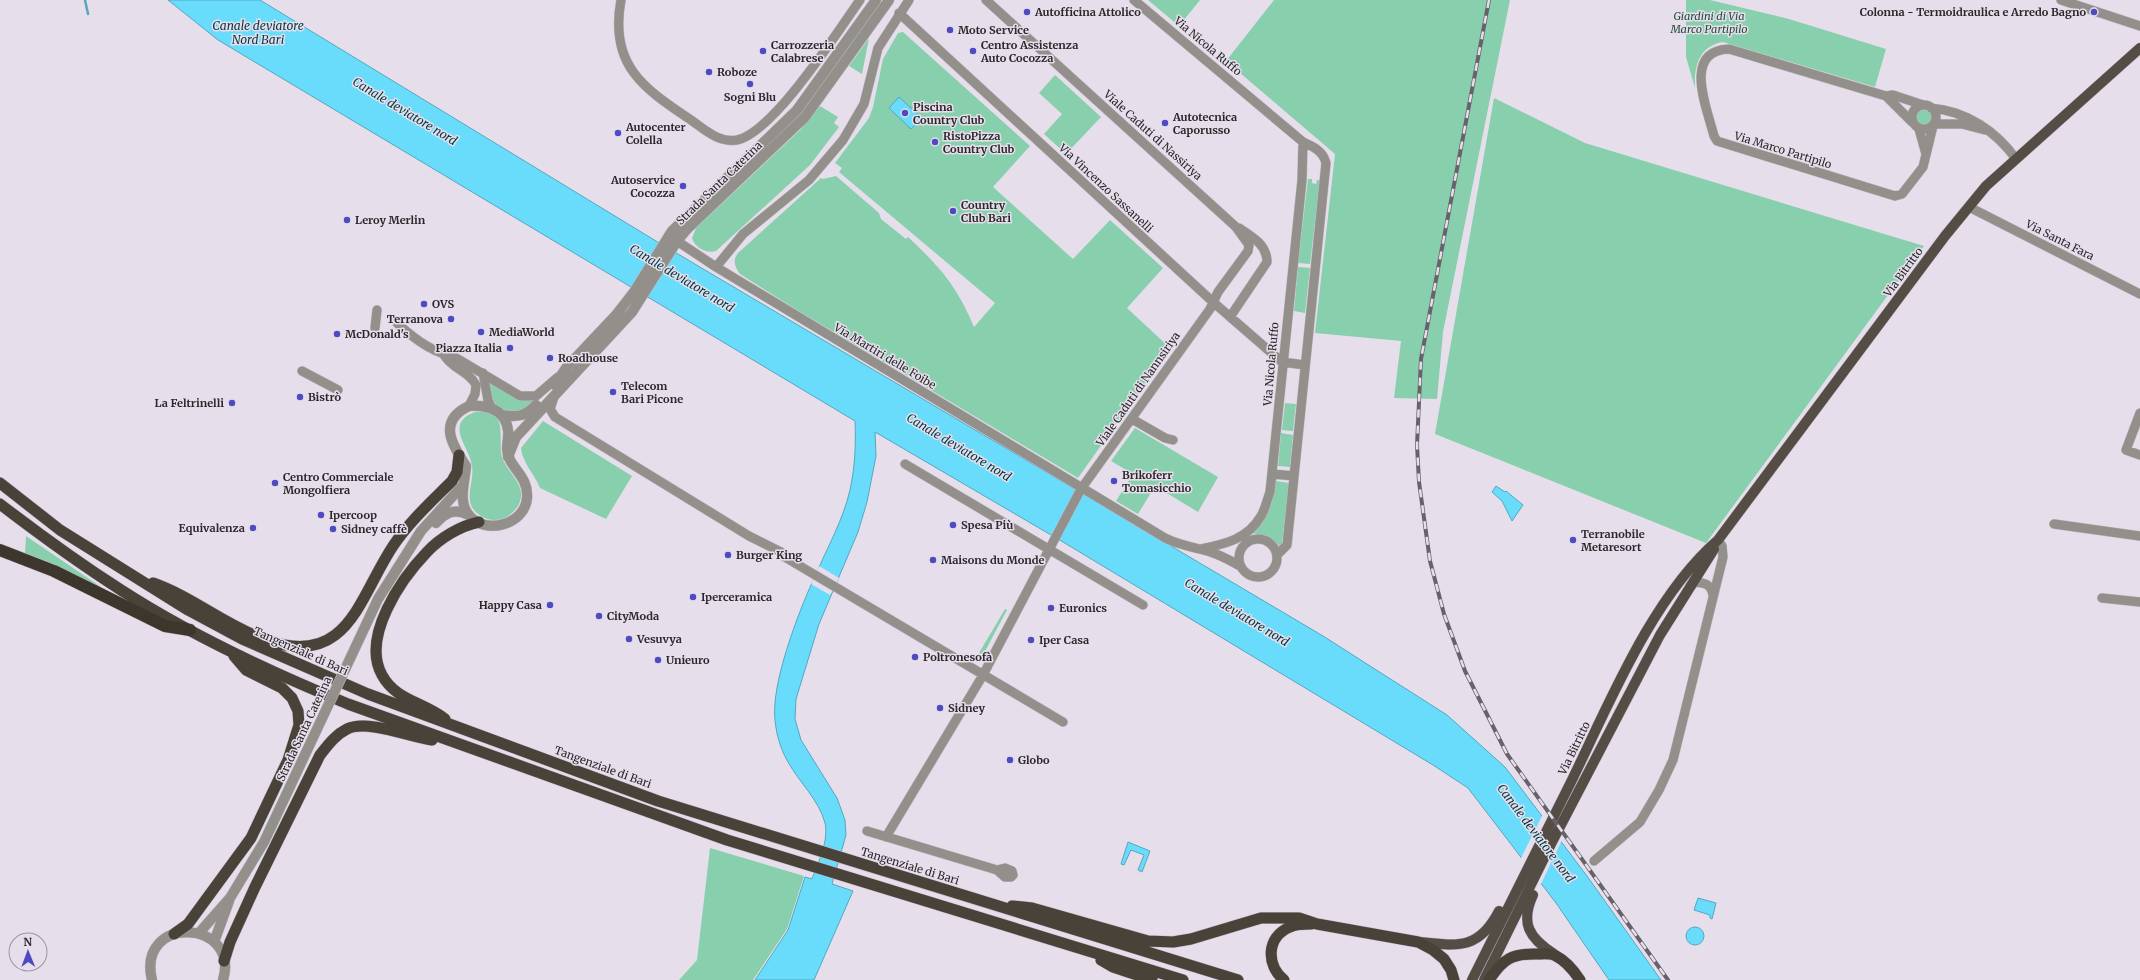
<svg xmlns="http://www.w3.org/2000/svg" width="2140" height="980" viewBox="0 0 2140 980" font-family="Merriweather,serif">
<rect width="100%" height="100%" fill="#e6dfeb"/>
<path fill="#88cfad" d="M1148,0H1200L1179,26Z
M1274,0H1510L1443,332L1437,399L1394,398L1401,341L1315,333L1335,154L1226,61Z
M1686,0H1710L1789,19L1886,49L1875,87L1723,42C1699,46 1694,66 1695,88L1686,57Z
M903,32L1030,146L993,187L1073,259L1110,220L1163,268L1127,308L1170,348L1078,478L797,310L740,274C735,267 732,261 738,253L821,178L823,179L836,176L879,213L881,219L906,239L908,237C940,267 957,286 974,327L995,303L839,172L842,168L835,163L869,118L873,107L883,59L898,33Z
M869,38L862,74L849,66Z
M1055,75L1101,117L1066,154L1044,134L1062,114L1039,93Z
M1494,98L1585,143L1924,246L1706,543L1435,434Z
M820,106L838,117L834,123L839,127L810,165L716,251C707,254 695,248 692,238L696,228L800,130Z
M1914 118a9 9 0 1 1 18 0a9 9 0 1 1-18 0Z
M1308,179H1312V183L1316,184L1317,180H1320L1310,264L1298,263Z
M1298,267L1310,268L1305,313L1294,311Z
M489,382L533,400L534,401L522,412C499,411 491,407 489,382Z
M1285,403L1296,404L1293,431L1282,430Z
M475,412C511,408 497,439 502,457C508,475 529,485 518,506C514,512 508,517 501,519C495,521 487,520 481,516C460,503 475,484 472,466C470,447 443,424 475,412Z
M543,421L632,476L606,519L540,488C535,475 522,462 521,448Z
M1135,428L1218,477L1198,512L1155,486L1138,514L1116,501L1133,474L1111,461Z
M1281,433L1293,435L1290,467L1278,466Z
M1276,481L1289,483L1282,544L1280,546L1267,536L1252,533L1271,505Z
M26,536L101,587L100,589L25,553Z
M1005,609L1007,610L983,655L979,653Z
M710,848L804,876L787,929L753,980H679L697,960Z"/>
<path fill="#69dcfc" stroke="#56a6be" d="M168,0H260L656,241L1323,636L1447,715L1505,767L1587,876L1661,980H1609L1556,903L1468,788L1433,765L1063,542L875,432L876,456L867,502L858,532L819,624L796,699L795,719L801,740L837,798L845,820L846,835L832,884L853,891L814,980H755L788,930L805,877L812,879C818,863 829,841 825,823C819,800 799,782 788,762C778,745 773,722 775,703C778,666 800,608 816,574C828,546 843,520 850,490C855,467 856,444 855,421L218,40Z
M899,97L922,118L911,129L889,108Z
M1496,486L1505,492L1506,491L1523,505L1512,521L1502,501L1492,492Z
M1128,842L1150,851L1142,872L1138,870L1144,855L1131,850L1124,865L1121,864Z
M1698,898L1716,903L1712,919L1710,918V915L1694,910Z
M1686 936a9 9 0 1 1 18 0a9 9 0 1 1-18 0Z"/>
<path fill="#e6dfeb" d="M819,566L839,578L830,595L811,584Z
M1543,814L1562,840L1540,886L1520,860Z"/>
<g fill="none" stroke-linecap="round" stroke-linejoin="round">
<path stroke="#56a6be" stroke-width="2.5" d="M85,0L88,14"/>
<g stroke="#c1bac5" stroke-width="10">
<path id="minor" d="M621,0C609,65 643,88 691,120C705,130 719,143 737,140C773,133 838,31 860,0
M1134,0L1303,142C1314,147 1323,151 1326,163L1287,545L1278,554
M2061,0L2140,26
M899,13L1213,302L1282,362L1305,365
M1886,96L1893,95L1923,105
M1912 117a12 12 0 1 1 24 0a12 12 0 1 1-24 0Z
M1931,108C1966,111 1996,131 2016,159
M1912,122L1886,96L1729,49C1682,51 1707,108 1714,136L1717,141L1895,196L1902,194L1923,167L1933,126
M1934,124H1962L1985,130
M1919,129L1926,154
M1969,207L2140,294
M677,241L716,267L1165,538C1177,544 1187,546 1200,549C1214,552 1228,559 1240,566
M716,267L743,234L809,180L843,140L864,104L878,48L909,0
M1230,317L1267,262C1267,245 1253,237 1239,228
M397,323C412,337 433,353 453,356L520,396H536L558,377
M375,328L377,310
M444,355C453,370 468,370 476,385L475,394L469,406
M302,371L338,390
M483,373L488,400L492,409
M554,397L550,409L555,417L749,536L781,552L783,556L1063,722
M2140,413L2126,450L2140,455
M1132,419L1165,438L1173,440
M905,464L1143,605
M1273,474L1294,476
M2054,524L2140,536
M1239 558a19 19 0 1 1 38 0a19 19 0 1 1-38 0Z
M1201,549C1225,544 1248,539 1261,516C1265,510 1267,500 1270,492L1302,180L1303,142
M1690,586L1696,582C1706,583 1711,585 1713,595
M2102,598L2140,602
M867,831L997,870L1005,868L1012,871L1013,875L1011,877H1005L997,870
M886,837L983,675L1081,489L1210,309L1218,292L1248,251L1249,245L1236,227L986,0
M1594,861L1640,822L1659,790L1673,760L1723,557L1722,546L1718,540"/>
</g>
<g stroke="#c1bac5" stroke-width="11">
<path id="tertiary" d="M555,385L566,368L616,315L634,292L672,231L797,110L876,0
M469,406C487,405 505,409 508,430C509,436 507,442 507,449C508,468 529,475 527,498C525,525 484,536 468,514C458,500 465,482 466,466C452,445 437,421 469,406Z
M502,415C517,417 525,417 536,405
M508,457L516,437L632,312L677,241L687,229L805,117L889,0
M436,523C446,512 455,508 469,515
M397,569L421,531L463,485
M199,933L230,898
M214,942L229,901
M152,980C136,914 241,919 223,980"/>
</g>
<g stroke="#c1bac5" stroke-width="11">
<path id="primary" d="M1533,895C1520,923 1529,938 1554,954
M1420,942C1458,946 1479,950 1499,911
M1472,980C1505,914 1538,848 1571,782C1609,704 1652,597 1718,540L1945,236L1986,186L2140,48
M1484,980L1551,844L1660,635L1714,549"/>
</g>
<g stroke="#c1bac5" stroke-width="12">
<path id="trunk" d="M0,483L60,530L188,610L242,639L368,694L658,801L1238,980
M0,504C39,534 79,563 121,590C192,636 270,672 348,704L727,840L1183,980
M153,583C193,597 226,626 266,640C348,669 359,597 393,546C409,522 431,502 452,481L457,472L459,455
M445,719C424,702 396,701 382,675C361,637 401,579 427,552C440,538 460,526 479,522
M1012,906L1032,908L1148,941L1173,942L1191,939L1261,918H1299L1317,924L1418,942L1433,950L1444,959L1451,970L1454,980
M174,934L188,924L251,838L288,760L299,725L298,711L292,698L282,688L246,670L234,656
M1101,960L1113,967L1152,980
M224,961L230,942L255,887L320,755C328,745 335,735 347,729C367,719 410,737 432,740
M1284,980C1266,965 1266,937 1290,927C1296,924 1304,924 1311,924
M1489,980C1503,959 1512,953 1538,954C1543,954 1551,953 1556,956C1566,961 1574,971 1580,980"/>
</g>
<g stroke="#c1bac5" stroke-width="13">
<path id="motorway" d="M0,550L54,571L165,626L190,630"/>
</g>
<use href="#minor" stroke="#93908b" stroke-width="9"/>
<use href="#tertiary" stroke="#93908b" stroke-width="10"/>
<use href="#primary" stroke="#534d45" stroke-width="10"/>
<use href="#trunk" stroke="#484239" stroke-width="11"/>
<use href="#motorway" stroke="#3d362d" stroke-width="12"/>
<g stroke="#676269" stroke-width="4">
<path id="rail" d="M1489,0L1421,359L1417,445L1419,482L1430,561L1444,614L1465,671L1507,754L1668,980"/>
</g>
<use href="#rail" stroke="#e6dfeb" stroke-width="2.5" stroke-dasharray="8" stroke-linecap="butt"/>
<g stroke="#c1bac5" stroke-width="11" stroke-linecap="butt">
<path id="tertiary-bridge" d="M230,898L264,842L378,599L397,569"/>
</g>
<use href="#tertiary-bridge" stroke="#93908b" stroke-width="10"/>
</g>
<g fill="#4e4bc1" stroke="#e6dfeb" stroke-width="1.5">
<circle cx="1027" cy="12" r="4"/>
<circle cx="2094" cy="12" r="4"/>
<circle cx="950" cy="30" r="4"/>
<circle cx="763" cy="51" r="4"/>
<circle cx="973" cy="51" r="4"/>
<circle cx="709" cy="72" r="4"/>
<circle cx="750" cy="84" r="4"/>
<circle cx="905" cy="113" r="4"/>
<circle cx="1165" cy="123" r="4"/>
<circle cx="618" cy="133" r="4"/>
<circle cx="935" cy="142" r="4"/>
<circle cx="683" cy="186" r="4"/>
<circle cx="953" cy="211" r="4"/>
<circle cx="347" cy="220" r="4"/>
<circle cx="424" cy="304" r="4"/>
<circle cx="451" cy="319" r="4"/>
<circle cx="481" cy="332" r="4"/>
<circle cx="337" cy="334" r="4"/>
<circle cx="510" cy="348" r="4"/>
<circle cx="550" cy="358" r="4"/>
<circle cx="613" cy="392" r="4"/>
<circle cx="300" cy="397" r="4"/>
<circle cx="232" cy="403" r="4"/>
<circle cx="1114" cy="481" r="4"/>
<circle cx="275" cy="483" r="4"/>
<circle cx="321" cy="515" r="4"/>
<circle cx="953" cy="525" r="4"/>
<circle cx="253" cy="528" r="4"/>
<circle cx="333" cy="529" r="4"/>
<circle cx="1573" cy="540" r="4"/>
<circle cx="728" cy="555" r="4"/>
<circle cx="933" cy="560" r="4"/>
<circle cx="693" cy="597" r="4"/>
<circle cx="550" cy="605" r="4"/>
<circle cx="1051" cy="608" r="4"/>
<circle cx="599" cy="616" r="4"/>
<circle cx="629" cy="639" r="4"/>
<circle cx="1031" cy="640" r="4"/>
<circle cx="915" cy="657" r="4"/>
<circle cx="658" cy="660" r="4"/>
<circle cx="940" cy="708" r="4"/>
<circle cx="1010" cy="760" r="4"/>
</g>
<g text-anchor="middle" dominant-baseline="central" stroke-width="3" stroke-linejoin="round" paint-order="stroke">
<g font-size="11" font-weight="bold" fill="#2b282c" stroke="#e6dfeb" text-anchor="start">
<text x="1035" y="12">Autofficina Attolico</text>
<text x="2086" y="12" text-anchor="end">Colonna - Termoidraulica e Arredo Bagno</text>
<text x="958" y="30">Moto Service</text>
<text x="771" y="45">Carrozzeria<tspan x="771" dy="13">Calabrese</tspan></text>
<text x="981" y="45">Centro Assistenza<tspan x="981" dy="13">Auto Cocozza</tspan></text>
<text x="717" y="72">Roboze</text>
<text x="750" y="97" text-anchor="middle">Sogni Blu</text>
<text x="913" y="107">Piscina<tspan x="913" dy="13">Country Club</tspan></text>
<text x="1173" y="117">Autotecnica<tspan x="1173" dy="13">Caporusso</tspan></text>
<text x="626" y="127">Autocenter<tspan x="626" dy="13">Colella</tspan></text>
<text x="943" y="136">RistoPizza<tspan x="943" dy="13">Country Club</tspan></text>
<text x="675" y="180" text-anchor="end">Autoservice<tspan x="675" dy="13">Cocozza</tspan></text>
<text x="961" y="205">Country<tspan x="961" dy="13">Club Bari</tspan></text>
<text x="355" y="220">Leroy Merlin</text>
<text x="432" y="304">OVS</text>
<text x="443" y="319" text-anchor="end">Terranova</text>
<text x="489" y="332">MediaWorld</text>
<text x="345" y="334">McDonald's</text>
<text x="502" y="348" text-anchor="end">Piazza Italia</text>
<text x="558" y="358">Roadhouse</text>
<text x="621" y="386">Telecom<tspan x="621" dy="13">Bari Picone</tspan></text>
<text x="308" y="397">Bistrò</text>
<text x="224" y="403" text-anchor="end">La Feltrinelli</text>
<text x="1122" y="475">Brikoferr<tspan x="1122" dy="13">Tomasicchio</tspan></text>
<text x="283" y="477">Centro Commerciale<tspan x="283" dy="13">Mongolfiera</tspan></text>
<text x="329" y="515">Ipercoop</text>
<text x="961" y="525">Spesa Più</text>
<text x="245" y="528" text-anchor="end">Equivalenza</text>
<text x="341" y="529">Sidney caffè</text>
<text x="1581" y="534">Terranobile<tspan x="1581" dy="13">Metaresort</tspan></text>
<text x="736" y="555">Burger King</text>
<text x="941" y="560">Maisons du Monde</text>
<text x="701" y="597">Iperceramica</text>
<text x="542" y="605" text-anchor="end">Happy Casa</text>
<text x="1059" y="608">Euronics</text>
<text x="607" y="616">CityModa</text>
<text x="637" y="639">Vesuvya</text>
<text x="1039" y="640">Iper Casa</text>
<text x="923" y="657">Poltronesofà</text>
<text x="666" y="660">Unieuro</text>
<text x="948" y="708">Sidney</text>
<text x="1018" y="760">Globo</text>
</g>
<g font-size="11" font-style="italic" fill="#214b39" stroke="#e6dfeb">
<text x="1709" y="16">Giardini di Via<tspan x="1709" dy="13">Marco Partipilo</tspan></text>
</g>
<g font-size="11" fill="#2b282c" stroke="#e6dfeb">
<text transform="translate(1208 46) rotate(40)">Via Nicola Ruffo</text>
<text transform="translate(1153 135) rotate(42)">Viale Caduti di Nassiriya</text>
<text transform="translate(1783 150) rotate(17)">Via Marco Partipilo</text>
<text transform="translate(719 183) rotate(-44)">Strada Santa Caterina</text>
<text transform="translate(1106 188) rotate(43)">Via Vincenzo Sassanelli</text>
<text transform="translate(2060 240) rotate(27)">Via Santa Fara</text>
<text transform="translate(1903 272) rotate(-54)">Via Bitritto</text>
<text transform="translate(885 356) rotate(31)">Via Martiri delle Foibe</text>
<text transform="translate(1271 364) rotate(-85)">Via Nicola Ruffo</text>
<text transform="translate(1138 389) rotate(-55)">Viale Caduti di Nannsiriya</text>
<text transform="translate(301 651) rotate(24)">Tangenziale di Bari</text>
<text transform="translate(304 729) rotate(-65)">Strada Santa Caterina</text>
<text transform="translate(1574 748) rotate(-64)">Via Bitritto</text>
<text transform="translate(603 767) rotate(20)">Tangenziale di Bari</text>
<text transform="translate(910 866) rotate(17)">Tangenziale di Bari</text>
</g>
<g font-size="12" font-style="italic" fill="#013a47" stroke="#e6dfeb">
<text x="258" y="25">Canale deviatore<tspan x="258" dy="14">Nord Bari</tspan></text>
<text transform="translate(405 111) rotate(31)">Canale deviatore nord</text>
<text transform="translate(682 278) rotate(31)">Canale deviatore nord</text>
<text transform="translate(959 447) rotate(31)">Canale deviatore nord</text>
<text transform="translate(1237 612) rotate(31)">Canale deviatore nord</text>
<text transform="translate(1536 833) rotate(53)">Canale deviatore nord</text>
</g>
</g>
<g transform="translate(28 952) rotate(359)"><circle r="19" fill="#e6dfeb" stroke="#9b969f"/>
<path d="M0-3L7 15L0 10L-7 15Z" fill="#4e4bc1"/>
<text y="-6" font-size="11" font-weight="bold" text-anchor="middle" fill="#2b282c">N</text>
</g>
</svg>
